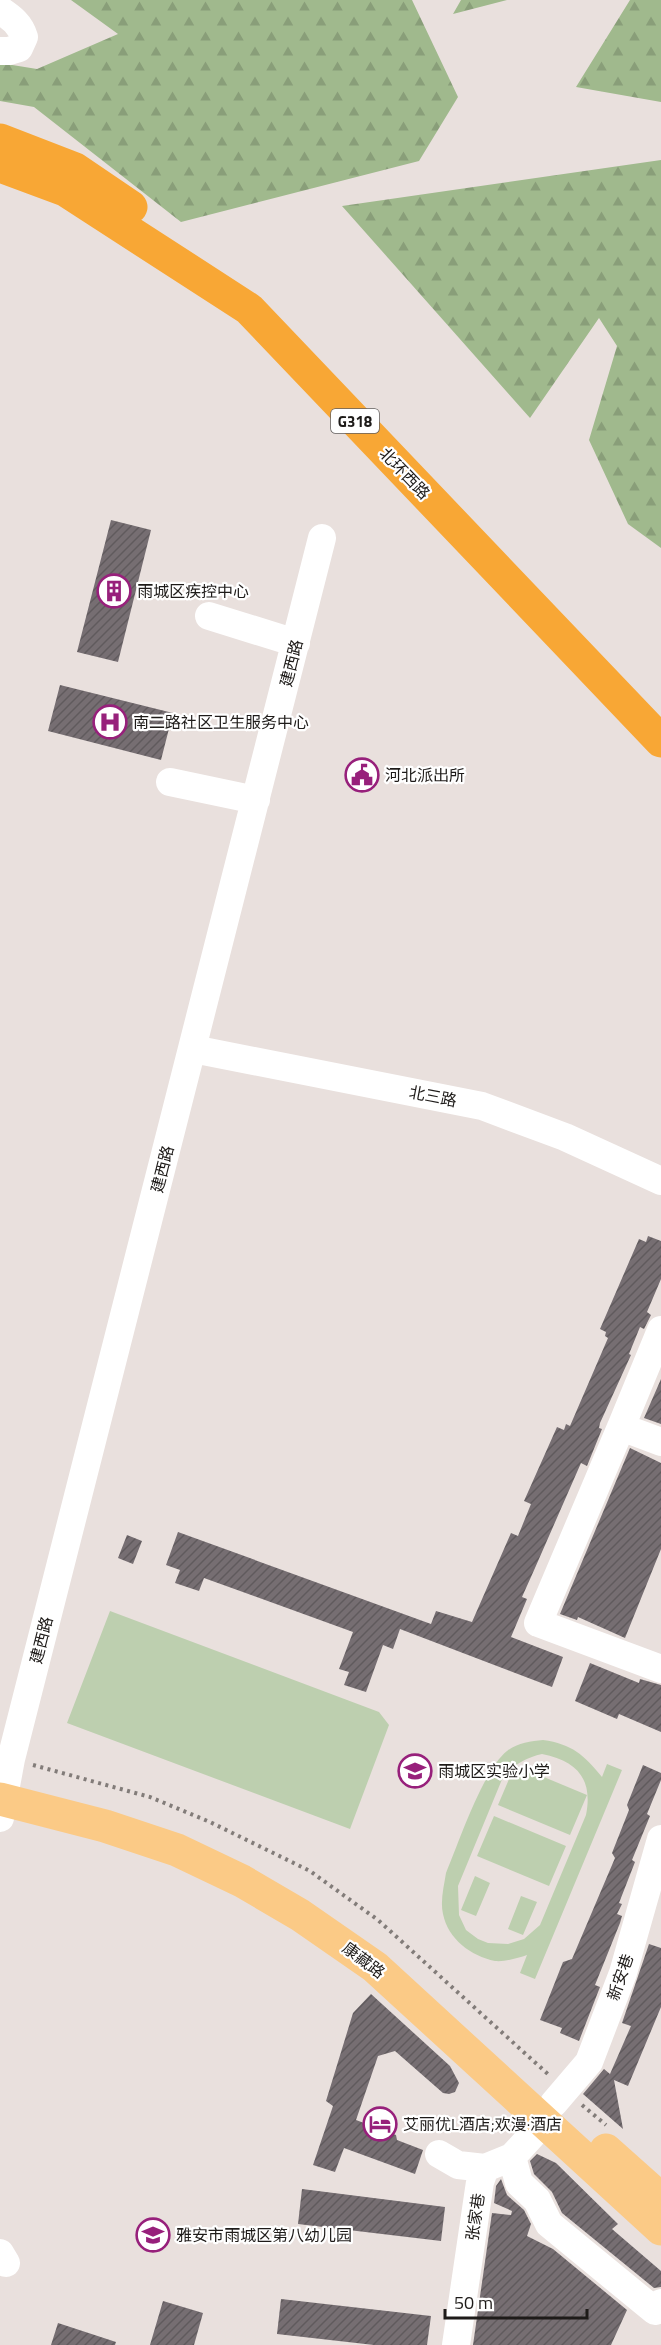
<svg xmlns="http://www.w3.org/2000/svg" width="661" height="2345" viewBox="0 0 661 2345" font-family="'Titillium Web','Noto Sans SC',sans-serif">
<defs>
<pattern id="forest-firs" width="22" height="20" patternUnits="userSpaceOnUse" patternTransform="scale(1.5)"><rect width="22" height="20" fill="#a0b98d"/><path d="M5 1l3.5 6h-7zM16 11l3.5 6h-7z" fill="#899e79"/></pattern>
<pattern id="building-hatch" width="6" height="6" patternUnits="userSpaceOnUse" patternTransform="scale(1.5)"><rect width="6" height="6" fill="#766e72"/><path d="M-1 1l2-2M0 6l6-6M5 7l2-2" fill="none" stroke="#605a5d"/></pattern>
</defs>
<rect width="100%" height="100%" fill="#e9e0dd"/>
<path fill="url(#forest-firs)" d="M71,0H412L458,97L419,161L181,222L34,107L0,101V63L37,69L118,34Z
M461,0H507L453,14Z
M630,0H661V102L576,87Z
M661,160V548L628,524L589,440L617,346L599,318L530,418L342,206Z"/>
<path fill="#bdcfaf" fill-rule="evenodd" d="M110,1611L379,1712L389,1725L350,1829L67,1723Z
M543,1740C572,1744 584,1755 602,1777L607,1764L622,1770L535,1979L520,1973L527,1955C518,1958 505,1962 495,1961C471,1956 448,1939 443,1914C440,1901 444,1886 446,1873C459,1842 483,1770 507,1751C517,1743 531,1741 543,1740ZM542,1754C578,1761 593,1780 586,1815L540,1925L524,1939L508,1944L488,1943L478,1939L466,1930L459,1915L458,1886L503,1777C515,1764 525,1758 542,1754Z
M515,1765L587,1795L570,1835L498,1805Z
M494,1816L566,1846L549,1886L477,1856Z
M475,1876L490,1883L476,1916L461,1910Z
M521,1896L537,1902L523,1935L508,1929Z"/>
<path fill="url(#building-hatch)" d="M111,520L151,530L118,662L77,652Z
M60,685L173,713L161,760L48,731Z
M648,1236L661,1241V1279L647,1312L651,1315L644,1329L640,1327L629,1354L631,1355L600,1423L599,1428L602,1429L587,1466L581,1463L535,1568L522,1597L527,1599L511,1637L563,1657L552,1687L400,1629L393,1649L383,1645L366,1692L344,1685L349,1672L339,1669L353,1632L204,1578L199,1591L175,1583L180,1570L166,1565L178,1532L431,1624L436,1611L472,1622L511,1533L518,1536L531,1504L524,1501L557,1427L564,1430L566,1424L570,1426L608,1338L605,1336L606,1332L600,1329L639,1239L646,1242Z
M661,1379V1424L644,1418Z
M630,1448L661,1463V1549L625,1638L578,1617L577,1620L560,1614Z
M127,1535L142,1541L133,1564L118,1558Z
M590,1663L639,1683L640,1679L661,1685V1732L619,1714L617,1719L575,1701Z
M643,1765L661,1773V1780L647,1814L650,1816L632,1860L635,1862L619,1903L622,1904L617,1914L622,1916L620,1923L595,1985L600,1987L579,2041L560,2033L562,2028L540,2020L563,1962L572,1959L615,1858L612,1853L629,1810L627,1805Z
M649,1944L661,1948V2007L628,2086L614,2080L623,2129L583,2094L604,2069L610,2074L631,2026L622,2023Z
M371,1994L450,2066L459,2083L455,2092L449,2094L443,2093L395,2051L378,2056L356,2120L396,2135L397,2140L423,2150L415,2174L344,2148L335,2172L313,2165L333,2106L326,2101L353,2013Z
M537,2154L556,2163L618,2224L612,2229L661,2271V2287L654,2288L562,2213L552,2192L534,2174L530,2161Z
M501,2179L507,2195L524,2210L531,2224L527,2236L553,2249L627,2310L611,2345H473L492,2213L511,2215L512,2211L494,2203L496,2186Z
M302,2189L445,2207L441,2241L298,2224Z
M281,2299L431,2316L427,2345H374L277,2334Z
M163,2301L203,2313L194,2345H150Z
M58,2323L116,2342L115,2345H51Z"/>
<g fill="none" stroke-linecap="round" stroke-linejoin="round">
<path stroke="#827c79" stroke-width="4" stroke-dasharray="3 4.5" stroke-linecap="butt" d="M33,1765L150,1797L210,1822L310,1871L378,1920L550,2076
M582,2105L606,2125"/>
<path stroke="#fff" stroke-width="28" d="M0,10C12,18 20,24 24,37L19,48L9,51H0
M209,616L296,643
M170,782L256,800
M193,1049L482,1106L565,1137L661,1181
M621,1427L661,1330
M661,1442L621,1427L538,1623L661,1669
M0,1818L11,1759L322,538
M554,2103L589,2062L623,1973L661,1839
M439,2154L458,2165L485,2168
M512,2157L519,2183L537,2200L549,2224L655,2311L661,2303
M0,2253L6,2263
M456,2345L480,2182L485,2168L512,2157L545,2121"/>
<path stroke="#fbca86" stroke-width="33" d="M0,1799L105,1826L177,1850L242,1881L300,1915L375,1967L661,2229
M606,2150L661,2199"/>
<path stroke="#f8a735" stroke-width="33" d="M0,140L75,169L131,207
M0,166L65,190L249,309L661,741"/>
</g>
<defs>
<g id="building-ring" transform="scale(1.725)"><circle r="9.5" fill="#fff" stroke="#97207b" stroke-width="1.5"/><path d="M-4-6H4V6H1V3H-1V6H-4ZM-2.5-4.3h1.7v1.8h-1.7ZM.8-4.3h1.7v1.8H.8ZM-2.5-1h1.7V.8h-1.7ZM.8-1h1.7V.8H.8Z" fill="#97207b"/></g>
<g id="hospital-ring" transform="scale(1.725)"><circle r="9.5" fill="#fff" stroke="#97207b" stroke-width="1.5"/><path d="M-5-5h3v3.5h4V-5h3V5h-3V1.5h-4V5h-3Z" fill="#97207b"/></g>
<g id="civic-ring" transform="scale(1.725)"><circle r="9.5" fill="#fff" stroke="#97207b" stroke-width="1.5"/><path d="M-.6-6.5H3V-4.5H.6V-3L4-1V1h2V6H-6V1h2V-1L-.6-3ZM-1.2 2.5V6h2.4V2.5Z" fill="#97207b"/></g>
<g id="school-ring" transform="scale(1.725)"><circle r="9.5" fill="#fff" stroke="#97207b" stroke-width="1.5"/><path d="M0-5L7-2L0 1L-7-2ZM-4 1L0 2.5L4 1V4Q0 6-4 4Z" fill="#97207b"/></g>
<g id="hotel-ring" transform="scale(1.725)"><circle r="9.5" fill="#fff" stroke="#97207b" stroke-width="1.5"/><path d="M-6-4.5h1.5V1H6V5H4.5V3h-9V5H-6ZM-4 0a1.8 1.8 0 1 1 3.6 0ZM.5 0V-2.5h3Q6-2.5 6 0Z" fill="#97207b"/></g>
</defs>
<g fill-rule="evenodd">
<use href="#building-ring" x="114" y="591"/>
<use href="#hospital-ring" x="110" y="722"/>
<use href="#civic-ring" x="362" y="775"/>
<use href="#school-ring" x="415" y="1771"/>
<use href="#hotel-ring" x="380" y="2124"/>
<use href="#school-ring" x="153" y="2235"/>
</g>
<g text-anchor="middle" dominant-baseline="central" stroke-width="4.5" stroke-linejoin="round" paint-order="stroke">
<rect fill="#fff" stroke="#625f5e" stroke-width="1.5" x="331" y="409" width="48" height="24" rx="4.5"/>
<g font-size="15" font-weight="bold" fill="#1e1b19">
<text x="355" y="421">G318</text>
</g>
<g font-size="16" fill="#1e1b19" stroke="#fff">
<text transform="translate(405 473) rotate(46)">北环西路</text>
<text transform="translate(291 663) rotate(-76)">建西路</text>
<text transform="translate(433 1096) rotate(11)">北三路</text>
<text transform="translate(162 1169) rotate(-76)">建西路</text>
<text transform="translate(41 1640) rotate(-76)">建西路</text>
<text transform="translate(364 1960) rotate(37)">康藏路</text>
<text transform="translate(620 1977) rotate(-71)">新安巷</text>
<text transform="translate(475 2217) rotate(-82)">张家巷</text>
</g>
<g font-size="16" fill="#1e1b19" stroke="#fff" text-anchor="start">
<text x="137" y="591">雨城区疾控中心</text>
<text x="133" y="722">南二路社区卫生服务中心</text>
<text x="385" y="775">河北派出所</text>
<text x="438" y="1771">雨城区实验小学</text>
<text x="403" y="2124">艾丽优L酒店;欢漫·酒店</text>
<text x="176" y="2235">雅安市雨城区第八幼儿园</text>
</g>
</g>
<path d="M445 2309v9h142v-9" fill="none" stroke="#1e1b19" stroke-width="3"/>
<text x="454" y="2309" font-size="18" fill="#1e1b19" stroke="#ffffff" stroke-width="4.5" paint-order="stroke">50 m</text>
</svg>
